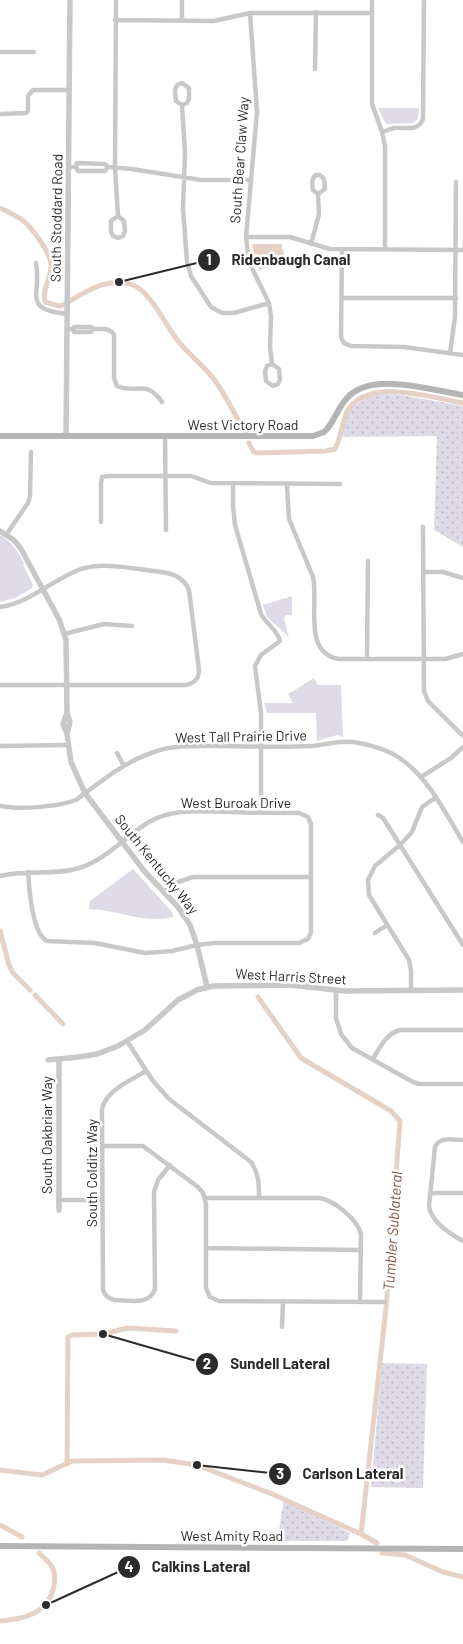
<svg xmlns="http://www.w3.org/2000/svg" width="463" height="1644" viewBox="0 0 463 1644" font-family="Barlow,sans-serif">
<defs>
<pattern id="grass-dots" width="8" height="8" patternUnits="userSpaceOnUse" patternTransform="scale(1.25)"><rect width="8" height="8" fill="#dfdae8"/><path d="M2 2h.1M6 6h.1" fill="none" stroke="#c0bbc7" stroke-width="1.8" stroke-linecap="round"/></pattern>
</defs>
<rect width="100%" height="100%" fill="#fff"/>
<path fill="url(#grass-dots)" d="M374,394L401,395L463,406V547L434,530L437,436L343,437C347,408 349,408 374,394Z
M382,1363L427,1364L423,1488L371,1487Z
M284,1500L350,1533L347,1541H277Z"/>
<path fill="#dfdae8" d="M378,108H419L418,119L413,123L386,124Z
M0,535C13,543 18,551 24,564L23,565L33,585L32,588L15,598L0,602Z
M292,596V615H286L284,618L289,639L287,635L267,617L263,605Z
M314,678L318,685H341L343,737L337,735L317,741L316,713H267L264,703H293L288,694Z
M133,869L172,912L173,917C140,924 121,910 89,909L90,901Z"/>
<path fill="#e6d1c7" d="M253,244H282V248L287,261L259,270L252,246Z"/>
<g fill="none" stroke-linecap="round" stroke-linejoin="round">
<path stroke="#e6d1c7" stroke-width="5" d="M0,208C7,211 14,215 21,219C31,226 53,255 51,268C50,280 42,289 45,302L59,306L63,305C84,293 110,274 135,286C151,294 164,322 175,337C187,354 205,366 216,382C227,398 236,416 245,433
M249,443L253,451L256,453L326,451L335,449C341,437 342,424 347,412C366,376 433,398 463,403
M0,931L9,965L13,973L30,990
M35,995L63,1024
M258,997L301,1058L391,1111L400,1121L386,1308L361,1534
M67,1464L68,1337L72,1335L103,1334L128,1328L176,1331
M0,1470L42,1475L72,1461L163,1460L197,1465L272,1494L361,1534L377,1543
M0,1525L22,1537
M382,1553L405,1555L443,1572L463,1577
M0,1621C24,1619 48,1614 54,1586C55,1580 56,1573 52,1567C49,1562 43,1557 39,1553"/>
<path stroke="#c8c8c8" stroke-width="4.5" d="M116,0L115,168L118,216
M372,0V104L382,132L385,146V249
M182,1V21
M250,13L257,112L246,237L249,262L269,303L271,316L270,347L272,364
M115,20L214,21L250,13H372
M0,52H34
M315,69L316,12
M182,83L189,88V99L187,103L182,105L176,101L175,90L177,85Z
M182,105L185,153L183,208L187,262L191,276L211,307L222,313H234L269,303
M0,114L26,113L28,111V96L33,90H70
M382,132C386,131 390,129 394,128C405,127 418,132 423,119L424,0
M69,167H76L78,171H105L108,167L105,164L77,163L76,167
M108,167L132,169L201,180H250
M316,175H320L324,179L325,189L318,194L313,190C312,184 311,179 316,175Z
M118,216L124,221L125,231L123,236L118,238L113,236L111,231V221Z
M246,237H290L330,249L463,250
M311,244L319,214L318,194
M342,250L341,337L344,343L351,346L404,347L463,355
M36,263C42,295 21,309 67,314
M342,298H456
M67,329H73L74,327H91L93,329L91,332H74L73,329
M93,329H106L112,332L114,335V378L117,386C137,395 145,378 162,402
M450,353L455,317L456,182
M272,364L279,369L280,379L278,384L273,386L266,381L265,371L267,366Z
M165,437L166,530
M233,484V506L235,525L261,614C266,624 278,630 280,641L261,655L255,666L261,713V813
M287,484L289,519L313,577C319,603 302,653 339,659H446L463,654
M101,522V483L102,477L108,476H191L211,483L340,484
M423,527L424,691L428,701L463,736
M6,535L28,503L30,496L31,452
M423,572H443L463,578
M0,607C30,603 53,579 81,569C103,562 131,568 154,571C169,573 182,574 189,590L199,670C199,679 195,683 186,685H0
M64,634L104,624L132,626
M367,659L368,561
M0,746L68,745
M117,753L124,766
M421,777L451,758L463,747
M0,806C20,810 57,807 76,800C101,781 127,760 157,751C175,745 194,746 213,746C246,746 279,748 312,746C326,745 339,740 353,742C367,744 381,748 393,754C426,772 444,811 463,842
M378,815L383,818L463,945
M0,876C26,869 54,876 79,868C106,860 126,836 149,822C174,807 206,812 234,812C256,813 277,813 299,813L308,817L311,824V932L308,939L299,943H214L197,945L172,951L145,953L95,943L47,941C32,934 29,888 28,872
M164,892L175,883L193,877H310
M375,933L387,925
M411,990V970L409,960L369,895L368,880L375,866L400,845L412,832L422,807L435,798
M336,991V1018L341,1034L352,1048L413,1082L419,1084H463
M127,1041L153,1081L169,1099L251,1162C259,1174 259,1184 259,1198
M373,1059C380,1047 386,1034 400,1030H463
M146,1071C130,1081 106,1090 102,1109L103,1290C105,1296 108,1298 114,1300C128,1300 149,1306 155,1289L154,1192L158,1180L170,1165
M463,1140C453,1140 440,1136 435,1147L429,1206C431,1222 450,1234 463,1241
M102,1146H143L198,1187L203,1193L206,1204V1288L210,1297L219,1301L385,1302
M430,1193H463
M205,1198H319C334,1200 357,1219 361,1234L360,1301
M59,1200H102
M206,1248L360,1250
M282,1327L283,1301"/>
<path stroke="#c8c8c8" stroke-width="5.5" d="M66,436L70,0
M0,531L14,540L21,549L59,619L66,640L67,713L70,722L67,734
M67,713L63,724L67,734L71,762L85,793L145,872L178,907L190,925L197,945L207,987
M48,1060L79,1057L97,1054L118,1046L145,1030L178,1000L197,990L213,986L290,985L345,991L463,990
M59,1210V1060"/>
<path stroke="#b5b5b5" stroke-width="6" d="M0,436H313L324,432L327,429C336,418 339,405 349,396C374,372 432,390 463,395
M0,1546L463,1549"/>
</g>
<g text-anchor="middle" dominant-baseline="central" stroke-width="5" stroke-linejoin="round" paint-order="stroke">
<g font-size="14" fill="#2b2b2b" stroke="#fff">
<text transform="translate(239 160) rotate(-86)">South Bear Claw Way</text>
<text transform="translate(56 218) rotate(-89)">South Stoddard Road</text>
<text x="243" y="424">West Victory Road</text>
<text transform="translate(241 736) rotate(-1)">West Tall Prairie Drive</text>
<text x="236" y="802">West Buroak Drive</text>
<text transform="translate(157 864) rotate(51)">South Kentucky Way</text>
<text transform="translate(291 976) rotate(3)">West Harris Street</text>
<text transform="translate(46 1135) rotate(-90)">South Oakbriar Way</text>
<text transform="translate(91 1173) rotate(-90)">South Colditz Way</text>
<text x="232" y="1535">West Amity Road</text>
</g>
<g font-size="15" font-style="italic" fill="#855642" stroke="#fff">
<text transform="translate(392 1231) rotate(-86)">Tumbler Sublateral</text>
</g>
</g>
<path fill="none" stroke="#2b2b2b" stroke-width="2" d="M119 282L209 260M103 1334L207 1364M197 1465L280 1474M46 1605L129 1567"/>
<g fill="#2b2b2b" stroke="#fff" stroke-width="2">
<circle cx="119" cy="282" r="5"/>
<circle cx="103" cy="1334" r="5"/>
<circle cx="197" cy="1465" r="5"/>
<circle cx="46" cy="1605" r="5"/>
<circle cx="209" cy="260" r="12"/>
<circle cx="207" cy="1364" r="12"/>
<circle cx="280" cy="1474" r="12"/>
<circle cx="129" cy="1567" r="12"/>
</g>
<g font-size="15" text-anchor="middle" font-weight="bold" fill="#fff">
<text x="209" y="265">1</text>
<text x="207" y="1369">2</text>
<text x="280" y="1479">3</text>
<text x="129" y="1572">4</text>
</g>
<g font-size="15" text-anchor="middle" font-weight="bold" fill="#2b2b2b" stroke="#fff" stroke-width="5" stroke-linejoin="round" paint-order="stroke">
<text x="291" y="265">Ridenbaugh Canal</text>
<text x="280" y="1369">Sundell Lateral</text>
<text x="353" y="1479">Carlson Lateral</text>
<text x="201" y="1572">Calkins Lateral</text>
</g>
</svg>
